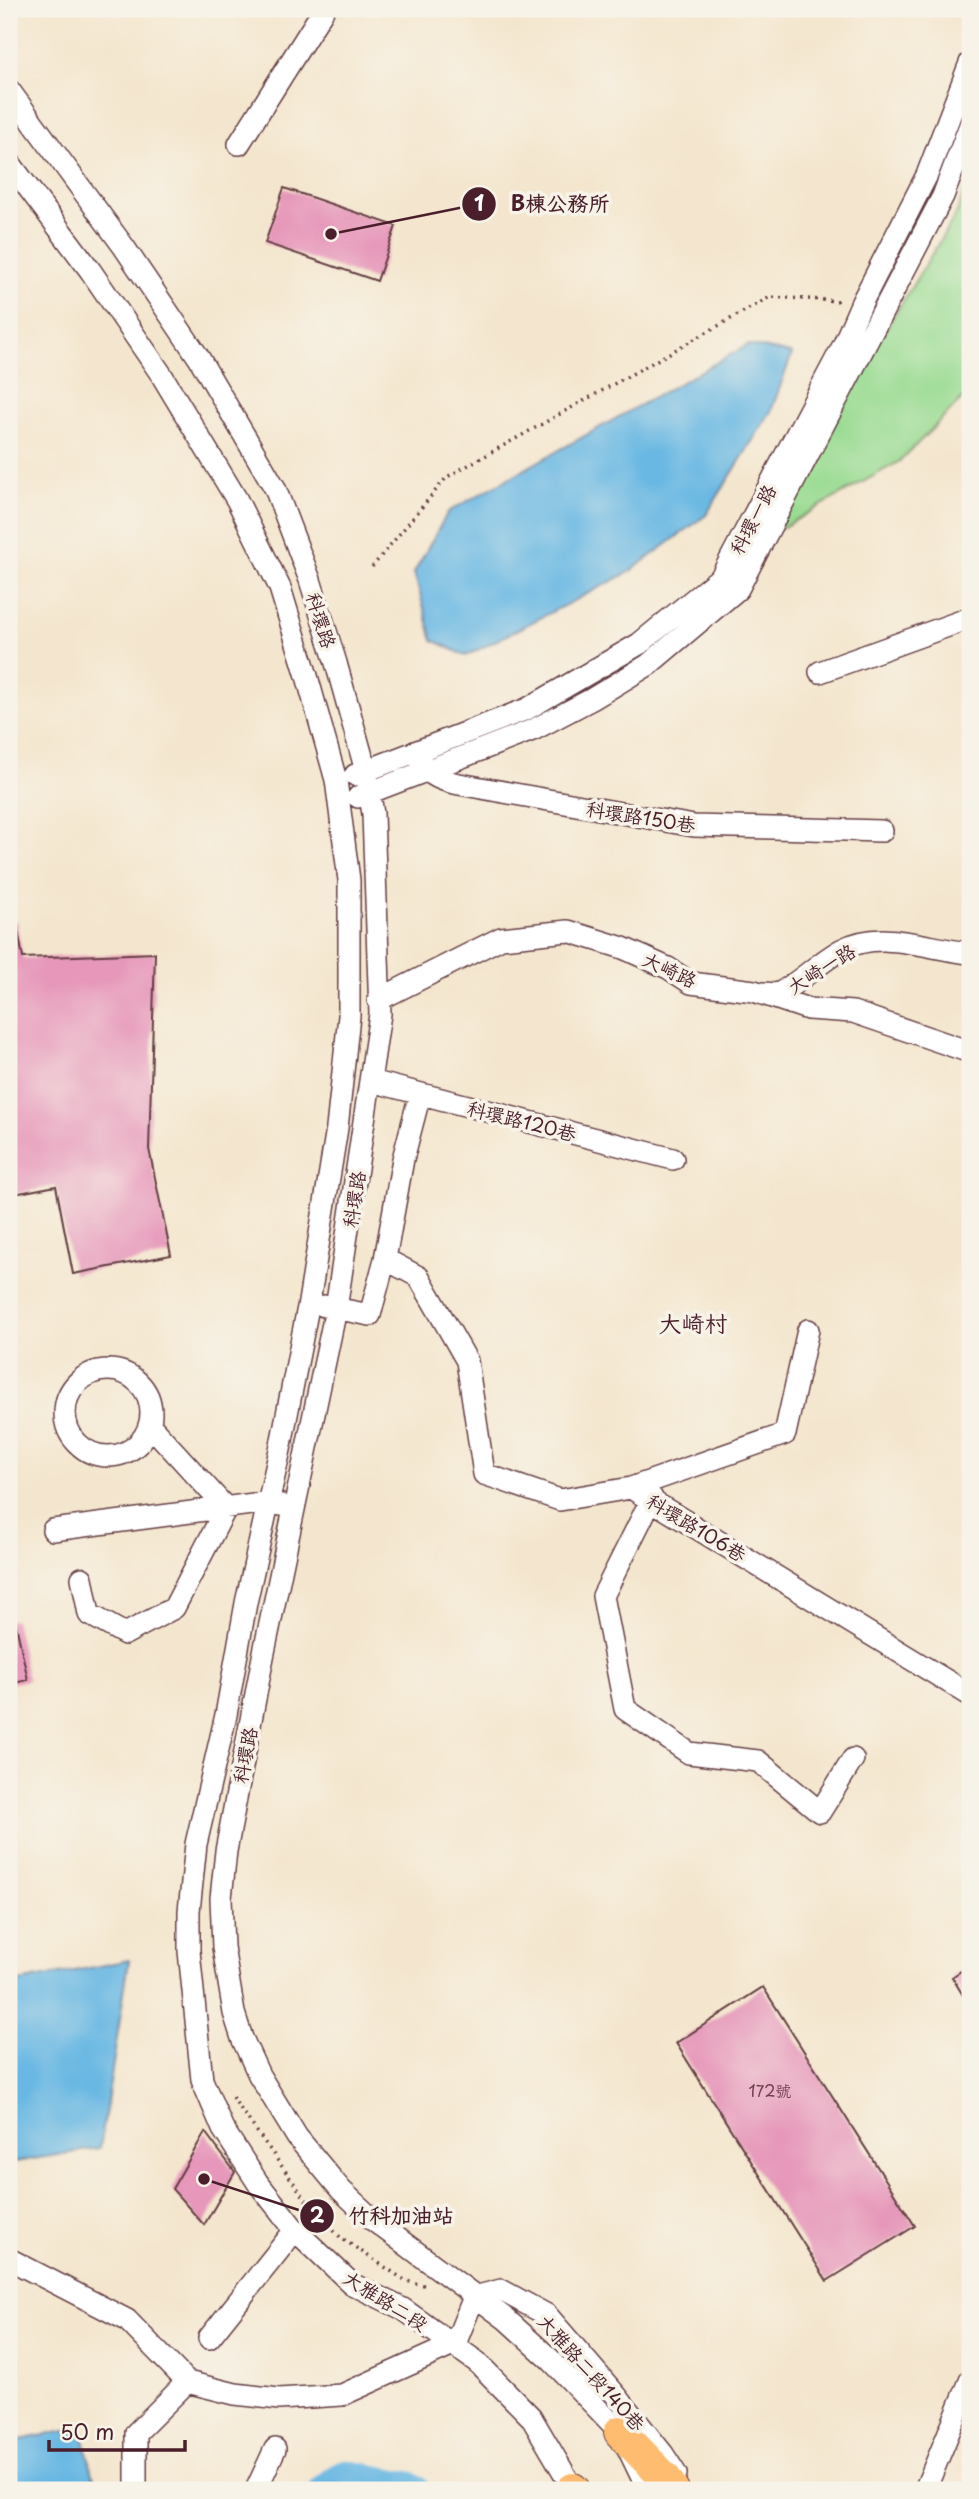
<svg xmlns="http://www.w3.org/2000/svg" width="979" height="2499" viewBox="0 0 979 2499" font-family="'Playpen Sans','LXGW WenKai TC',sans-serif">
<rect width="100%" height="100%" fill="#f7f3e8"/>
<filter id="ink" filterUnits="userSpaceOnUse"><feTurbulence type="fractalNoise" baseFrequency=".0143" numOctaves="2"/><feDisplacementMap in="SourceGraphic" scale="14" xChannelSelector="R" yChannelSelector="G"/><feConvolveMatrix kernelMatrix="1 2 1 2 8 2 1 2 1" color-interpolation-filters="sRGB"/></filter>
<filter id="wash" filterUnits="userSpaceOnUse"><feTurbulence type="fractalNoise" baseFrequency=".00686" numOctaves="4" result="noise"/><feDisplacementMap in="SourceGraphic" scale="28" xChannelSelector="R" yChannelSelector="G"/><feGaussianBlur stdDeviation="1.57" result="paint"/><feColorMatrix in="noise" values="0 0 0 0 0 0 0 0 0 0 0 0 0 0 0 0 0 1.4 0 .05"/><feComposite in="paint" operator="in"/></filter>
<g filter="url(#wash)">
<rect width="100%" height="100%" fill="#f4e6ce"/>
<path fill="#99db92" stroke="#727d5e" stroke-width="2" d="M970,176V391L900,461L769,535L871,353L956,215Z"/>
<path fill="#69b8e3" stroke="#5a6c87" stroke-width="2" d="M748,345L792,354L771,411L706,515L628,573L466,656L433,640L414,573L448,512Z
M129,1960L100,2148L9,2163V1984Z
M81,2428L97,2490H9V2442Z"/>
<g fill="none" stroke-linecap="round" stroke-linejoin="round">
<path stroke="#69b8e3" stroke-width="33" d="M326,2490L344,2476L410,2488L413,2490"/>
</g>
<g id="blocks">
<path fill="#e697ba" d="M284,188L396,226L377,281L265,243Z
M16,920L23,958L155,953L149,1149L171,1255L73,1274L56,1186L9,1195V921Z
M9,1620H15L28,1680L9,1684Z
M970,1965V2007L952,1977Z
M763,1987L915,2226L827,2281L676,2043Z
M205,2132L235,2172L204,2225L172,2189Z"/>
</g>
</g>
<g filter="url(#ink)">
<use href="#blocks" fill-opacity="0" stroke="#643d43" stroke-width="2"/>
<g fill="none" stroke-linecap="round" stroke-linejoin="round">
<g stroke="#643d43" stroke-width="24">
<path id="minor" d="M9,90L124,247L199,358L275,488L310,580L336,663L366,771L373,814L380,1014L336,1309L263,1657L226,1851L221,1898L223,1947L234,2013L242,2038L259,2075L297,2137L341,2190L373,2220L506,2319L550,2359L620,2432L648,2490
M239,144L324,9
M9,162L90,270L161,374L237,500L280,588L307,676L336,780L349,880V1016L337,1128L309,1302L281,1445L246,1603L226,1715L196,1844L189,1911V1951L202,2080L223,2129L258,2183L295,2230L352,2284L403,2309L477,2362L531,2417L574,2490
M820,672L970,618
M422,763C430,777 444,781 459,784L694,826L882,831
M355,775L527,709L639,644L721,577L843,346L862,302L927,175L970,63
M358,797L535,729L592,699L648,665L738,589L943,196L970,125
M763,993L778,994C800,982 818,963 841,950C882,928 927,949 970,953
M378,1000L501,938L568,931L623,948L668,968L691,983L754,991L808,1009L853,1012L970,1052
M371,1081L673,1159
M385,1259L403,1159L420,1094
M324,1306L370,1315L385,1259L419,1277L467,1361L484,1474L560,1500L631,1488L970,1695
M65 1413a43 43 0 1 1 86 0a43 43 0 1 1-86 0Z
M631,1488L785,1434L808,1330
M652,1498L603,1596L625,1709L689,1753L758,1761L820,1812L853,1759
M53,1530L268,1502L281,1505
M82,1578L89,1614L125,1634L174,1608L226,1508L150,1425
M9,2259L127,2320L187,2382
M474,2297L501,2290L547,2315L615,2394L663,2454L676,2474
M209,2338L295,2230
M187,2382L235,2394L279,2399L342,2395L455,2344L474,2297
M136,2490V2433L187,2382
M256,2490L275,2449
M925,2490L970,2381"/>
</g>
<g stroke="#643d43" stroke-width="34">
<path id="highway" d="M620,2432L665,2478L673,2490
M573,2489L574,2490"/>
</g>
<path stroke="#643d43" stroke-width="3.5" stroke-dasharray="2 5" stroke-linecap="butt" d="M372,567L447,477L770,297L842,301
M232,2097L309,2204L341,2238L406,2281L428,2286"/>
<use href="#minor" stroke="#fff" stroke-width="21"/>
<use href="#highway" stroke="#fdbc6f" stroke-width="32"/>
</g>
</g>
<g text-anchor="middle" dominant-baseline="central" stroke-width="7" stroke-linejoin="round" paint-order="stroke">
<g font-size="16" fill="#713d4f">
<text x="770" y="2090">172號</text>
</g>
<g font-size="19" fill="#4a1f2b" stroke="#f7f3e8">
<text transform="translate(752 519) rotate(-62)">科環一路</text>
<text transform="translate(322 620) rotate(73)">科環路</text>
<text transform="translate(641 816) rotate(9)">科環路150巷</text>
<text transform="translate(821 968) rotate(-32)">大崎一路</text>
<text transform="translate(670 969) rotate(25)">大崎路</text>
<text transform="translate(522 1120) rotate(14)">科環路120巷</text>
<text transform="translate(353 1199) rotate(-81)">科環路</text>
<text transform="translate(697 1527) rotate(31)">科環路106巷</text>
<text transform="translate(244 1755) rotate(-79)">科環路</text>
<text transform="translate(386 2300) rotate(32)">大雅路二段</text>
<text transform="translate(592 2372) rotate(48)">大雅路二段140巷</text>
</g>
<g font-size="23" fill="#4a1f2b" stroke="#f7f3e8">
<text x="693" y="1322">大崎村</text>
</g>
</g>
<path fill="none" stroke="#4a1f2b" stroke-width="2.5" d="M331 234L479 204M204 2179L317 2216"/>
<g fill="#4a1f2b" stroke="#f7f3e8" stroke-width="2.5">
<circle cx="331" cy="234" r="7"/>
<circle cx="204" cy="2179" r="7"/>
<circle cx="479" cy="204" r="18"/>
<circle cx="317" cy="2216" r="18"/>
</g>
<g font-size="21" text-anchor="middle" font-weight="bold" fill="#fff">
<text x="479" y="211">1</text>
<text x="317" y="2223">2</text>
</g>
<g font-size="21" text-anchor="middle" font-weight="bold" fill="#4a1f2b" stroke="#f7f3e8" stroke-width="7" stroke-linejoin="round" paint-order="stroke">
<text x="560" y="211">B棟公務所</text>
<text x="401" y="2223">竹科加油站</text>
</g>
<rect width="979" height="2499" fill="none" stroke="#f7f3e8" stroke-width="35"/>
<path d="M49 2440v10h136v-10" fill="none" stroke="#4a1f2b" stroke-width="3.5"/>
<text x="60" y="2440" font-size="21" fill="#4a1f2b" stroke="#f7f3e8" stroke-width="5" paint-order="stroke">50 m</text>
</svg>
